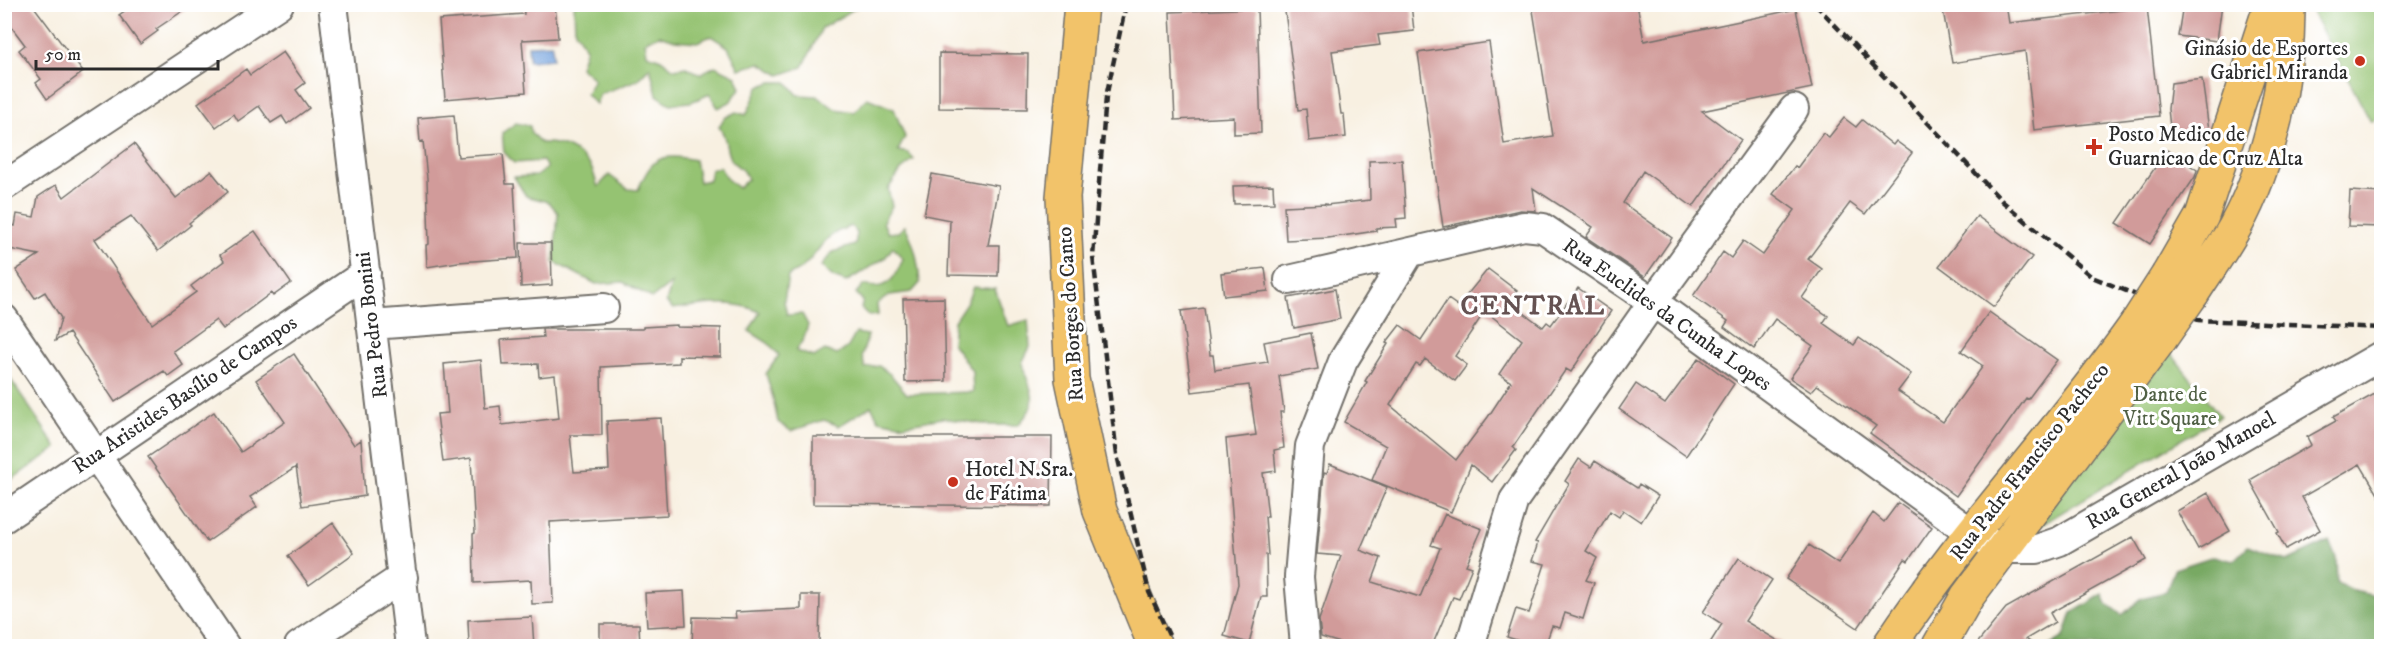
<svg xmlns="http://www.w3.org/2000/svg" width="2386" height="651" viewBox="0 0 2386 651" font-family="'IM FELL DW Pica',serif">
<rect width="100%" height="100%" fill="#fff"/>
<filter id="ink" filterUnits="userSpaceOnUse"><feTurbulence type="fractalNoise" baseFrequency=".0167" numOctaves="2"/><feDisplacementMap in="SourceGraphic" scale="12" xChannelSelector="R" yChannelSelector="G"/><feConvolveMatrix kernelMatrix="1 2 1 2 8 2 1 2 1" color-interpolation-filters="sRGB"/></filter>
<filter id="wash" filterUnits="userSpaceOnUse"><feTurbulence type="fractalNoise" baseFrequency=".008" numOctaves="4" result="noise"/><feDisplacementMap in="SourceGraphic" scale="24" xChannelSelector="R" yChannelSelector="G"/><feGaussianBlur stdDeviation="1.35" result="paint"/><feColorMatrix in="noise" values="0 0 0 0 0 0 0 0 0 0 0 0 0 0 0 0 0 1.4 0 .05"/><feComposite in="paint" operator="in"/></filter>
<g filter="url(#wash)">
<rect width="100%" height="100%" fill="#f8f0e1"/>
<path fill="#95c372" stroke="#60774e" stroke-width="1.5" d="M574,4H857V7L822,28L803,67L780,75L760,63L739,69L728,47L711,36L697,42L675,40L660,35L645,41L647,54L661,59L674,69L686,67L700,74L715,66L736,76L741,88L730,102L718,108L710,94L691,102L670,104L657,95L650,67L637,80L600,94L596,104L586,94L594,79L580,67L586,48L575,31Z
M2308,5H2381V117L2371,122Z
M771,82H787L798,95L817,96L835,109L854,112L867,98L894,109L905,137L898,151L908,153L914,160L901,170L888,189L892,206L883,222L888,233L898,232L905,226C915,244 918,262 920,283L912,292L890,295L877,304L878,315L869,316L861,308L863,301L856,293L863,285C887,291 894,281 903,259L893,247L885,258L846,282L833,277L821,266L833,252L855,245L857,233L851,226C821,236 823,248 804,266C800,270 793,273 788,276L784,301L787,315L802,314L808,325L804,338L796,351L814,357L825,350L837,355L848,347L856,333L868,335L862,356L865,368L879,366L891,375L907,394L973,392L972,371L952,343L954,321L968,300L973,287L995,289L1008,326L1028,320L1030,347L1022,363C1030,393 1043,399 1018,425H990L942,418L904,425L879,420L871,406L839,426L824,420L791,431L778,422L773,398L766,374L779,355L768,343L749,331L760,312C730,298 704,305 673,309L666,302L672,283L652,298L623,282L596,284L554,262L558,213L549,202L526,196L514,177L536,176L547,168L543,161L514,163L504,152L502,133L516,123L530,126L531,133L541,143C560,142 576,149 589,164C594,170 595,180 598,187L609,175L628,189L638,190C652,157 660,153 695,160L699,182L709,180L711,169L720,167L727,179L738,188L748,179C743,168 738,168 731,160C724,150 729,139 719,127L724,118L736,112L746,115L759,87Z
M2170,352L2220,416L2028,533Z
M5,371L57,448L5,484H4Z"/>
<path fill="#78a964" stroke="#526a48" stroke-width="1.5" d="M2329,541L2336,557L2337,583L2354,591L2375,596L2381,607V646H2049L2064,637L2072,613L2103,594L2107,604L2122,615L2142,598L2166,592L2174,569L2214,556L2233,561L2248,546L2287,561Z"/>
<path fill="#74a3dd" stroke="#506784" stroke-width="1.5" d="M552,44L553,59L529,61L528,45Z"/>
<g id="blocks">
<path fill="#d19b9a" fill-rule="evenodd" d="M4,4H32L83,72L47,99L36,83L41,79L19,50L25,45L4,17Z
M135,4H193L156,29L158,31L140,44L119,15Z
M523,4H555L558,38L522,40L526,92L445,99L439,20L524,14Z
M1284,4H1411L1414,31L1378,35L1380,45L1332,51L1341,114H1344L1346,137L1309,141L1306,109L1298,110Z
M1532,4H1637L1644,41L1796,9L1812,88L1702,111L1741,140L1693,207L1643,171L1623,203L1672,238L1645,277L1586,237L1593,227L1533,188L1536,211L1520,210L1443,227L1418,53L1489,42L1504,144L1553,136Z
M1942,4H2006L2009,23L2147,7L2159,116L2034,130L2025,51L1952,63Z
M2183,4H2222L2217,41L2178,36Z
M1257,8L1261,133L1234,134V117L1175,120L1170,12Z
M283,52L305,83L296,90L309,108L287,124L282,116L271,123L259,106L238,121L234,114L216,127L198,103L246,69L250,75Z
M939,53L1028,54L1027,109L939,108Z
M2202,79L2209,130L2171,136L2168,109L2171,83Z
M454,115L458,157L503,154L506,184H514L518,258L458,262L427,267L426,245L429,244L427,178L423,141L420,142L418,118Z
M1844,118L1856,127L1862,120L1893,145L1896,141L1912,153L1865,214L1850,203L1808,259L1822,269L1802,298L1828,316L1823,323L1854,345L1859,338L1911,374L1898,391L1943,422L1983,366L1961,351L1989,312L2057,360L2028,399L2026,398L1956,496L1870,433L1876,426L1817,385L1811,392L1790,378L1813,346L1775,319L1754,349L1724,327L1728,321L1693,296L1723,252L1731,258L1743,241L1763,255L1795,210L1773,194L1795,166L1797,168L1823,133L1829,137Z
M134,144L176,198L211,171L228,192L189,223L191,225L158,251L131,216L95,239L152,324L196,292L191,286L224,261L220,255L255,231L291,283L273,296L271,293L223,329L216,320L173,351L183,365L168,376L164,371L115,402L69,333L55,341L61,318L45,292L35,298L16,270L39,255L4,248V241L8,224L15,226L17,214L34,217L38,197L56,185L64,197Z
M2167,150L2197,170L2195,177L2150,244L2117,223Z
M1402,160L1406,218L1396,219L1397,227L1376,228V231L1328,238L1286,240L1284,206L1326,204V205L1370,200L1369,161Z
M932,174L999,186L988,245H999L998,276L948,275L950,220L924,215Z
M1273,185L1274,203L1234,204L1233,186Z
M2350,191L2382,193V227L2348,226Z
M1977,216L2032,257L1994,307L1939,266Z
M520,243H551L552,285L521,287Z
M1265,268L1268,291L1224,296L1221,273Z
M1488,269L1517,291L1509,302L1543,327L1547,322L1551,325L1578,288L1611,311L1571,372L1566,369L1513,447L1516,450L1492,482L1471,465L1451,512L1372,480L1386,446L1344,422L1367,382L1365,381L1388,344L1386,343L1400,325L1421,340L1448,299L1458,306ZM1485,311L1522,340L1499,374L1511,382L1488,417L1456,460L1390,405L1416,364L1420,366L1425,359L1455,381L1467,365L1455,356Z
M1335,289L1340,319L1294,328L1288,298Z
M944,298L946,381L905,382L903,299Z
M1204,308L1210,355H1213L1215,370L1268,362L1264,342L1311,333L1318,369L1279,376L1284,412H1280L1284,448L1274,450L1276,471L1263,473L1268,517H1265L1268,555H1266L1267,597H1261L1249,643L1224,636L1238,584L1226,439L1256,435L1249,385L1192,392L1181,311Z
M677,325V327L721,328V357L679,356V363L601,367L602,435H570L574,472L609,470L607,421L661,418L667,515L550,522L553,603L532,604L531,580L474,583L473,534L475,533L471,458L443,462L437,414L448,413L444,364L481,360L485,408L500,406L502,425L559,418L555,375L539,377L538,364L503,365L501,340L543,337L542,329H643V327Z
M294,354L354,445L361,440L365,496L302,506L296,467L250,497L257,507L207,542L148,457L214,412L241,452L285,422L256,380Z
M1699,358L1734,384L1686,456L1619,409L1636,384L1665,404Z
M2382,390V501L2360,464L2302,497L2320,530L2286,549L2277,533L2279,532L2250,480L2311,445L2307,437L2336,421L2333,417Z
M813,437H1052L1051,506L813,504Z
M1579,459L1591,467L1595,461L1637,488L1639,484L1658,496L1641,522L1623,510L1619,517L1610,511L1586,551L1597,558L1586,580L1594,583L1583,619L1565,613L1560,628L1552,626L1545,646H1535L1507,637L1516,609L1529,613L1545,564L1532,561L1538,543L1535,542L1569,484L1565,481Z
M1330,464L1387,487L1360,550L1381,558L1372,582L1420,597L1440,548L1431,545L1445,514L1482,529L1466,565L1472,567L1459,599L1453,597L1432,646H1350L1321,637L1319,620L1341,556L1317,554L1324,472L1327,473Z
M2208,493L2230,531L2198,549L2177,511Z
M1898,503L1932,527L1908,561L1905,559L1858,628L1786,579L1809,545L1838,564L1873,513L1884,522Z
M333,523L354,553L309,585L288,556Z
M2133,537L2146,560L2050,613L2055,622L2026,639L2036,646H1975L2006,608Z
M1739,558L1772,580L1745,621L1787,646H1708L1722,624L1703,612Z
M684,591L686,625L647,627L645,593Z
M801,595H820L819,646H692L693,617L736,618L735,612L801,609Z
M532,617L534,646H469L468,620Z
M600,624H639L640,646H600Z"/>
</g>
</g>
<g filter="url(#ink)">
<use href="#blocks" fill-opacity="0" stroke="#73706b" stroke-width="1.5"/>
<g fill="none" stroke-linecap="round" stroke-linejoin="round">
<g stroke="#73706b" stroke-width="32">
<path id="minor" d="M333,4L410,646
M4,186L279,4
M1289,280L1524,226L1543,228L1653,302L1973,534L2002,549H2037L2060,541L2382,355
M4,319L225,646
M371,325L604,308
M4,518L366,273
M299,646L403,577
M1305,646L1299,577L1310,446L1343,361L1410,252
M1470,646L1514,500L1653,302L1794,109"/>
</g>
<g stroke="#73706b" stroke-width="36">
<path id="major" d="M1081,4L1063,197L1072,379L1100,511L1155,646
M2168,275L2202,216L2271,4
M2192,294C2206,272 2222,250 2235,227C2270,163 2289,78 2288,4
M1889,646C1963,534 2057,436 2135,326
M1939,646L1967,597L2161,338"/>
</g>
<use href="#minor" stroke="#fff" stroke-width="28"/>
<use href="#major" stroke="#f2c36a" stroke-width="33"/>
<path stroke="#2b2b2b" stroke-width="4.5" stroke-dasharray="9 4.5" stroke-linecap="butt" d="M1126,4L1106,97L1093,257L1117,455L1149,592L1174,646
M1815,4L2002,201L2092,277L2198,320L2382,328"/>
<g stroke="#73706b" stroke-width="36" stroke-linecap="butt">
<path id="major-bridge" d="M2135,326L2168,275
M2161,338L2192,294"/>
</g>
<use href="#major-bridge" stroke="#f2c36a" stroke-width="33"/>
</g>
</g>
<g fill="#c8321e" stroke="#fff" stroke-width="2">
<circle cx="2360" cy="61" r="6"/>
<path d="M2091 138h6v6h6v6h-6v6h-6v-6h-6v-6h6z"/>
<circle cx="953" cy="482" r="6"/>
</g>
<g text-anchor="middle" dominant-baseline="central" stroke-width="6" stroke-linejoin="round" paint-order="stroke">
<g font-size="21" fill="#2b2b2b" stroke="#fff" text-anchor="start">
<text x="2348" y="49" text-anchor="end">Ginásio de Esportes<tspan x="2348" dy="24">Gabriel Miranda</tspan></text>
<text x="2108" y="135">Posto Medico de<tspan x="2108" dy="24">Guarnicao de Cruz Alta</tspan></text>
<text x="965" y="470">Hotel N.Sra.<tspan x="965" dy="24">de Fátima</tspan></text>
</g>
<g font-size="21" fill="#2b2b2b" stroke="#fff">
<text transform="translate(1071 314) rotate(-94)">Rua Borges do Canto</text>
<text transform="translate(1667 315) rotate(35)">Rua Euclides da Cunha Lopes</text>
<text transform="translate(372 325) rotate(-97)">Rua Pedro Bonini</text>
<text transform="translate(185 395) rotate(-34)">Rua Aristides Basílio de Campos</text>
<text transform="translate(2030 462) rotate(-52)">Rua Padre Francisco Pacheco</text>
<text transform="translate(2181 471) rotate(-30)">Rua General João Manoel</text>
</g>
<g font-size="21" fill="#506044" stroke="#fff">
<text x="2170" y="395">Dante de<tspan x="2170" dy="24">Vitt Square</tspan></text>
</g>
<g font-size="27" font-weight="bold" letter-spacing="1.5" fill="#655252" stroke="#fff">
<text x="1533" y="306">CENTRAL</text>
</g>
</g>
<rect width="2386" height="651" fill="none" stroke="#fff" stroke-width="24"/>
<path d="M36 60v9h182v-9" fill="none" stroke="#2b2b2b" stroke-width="3"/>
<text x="45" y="60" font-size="18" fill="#2b2b2b" stroke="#ffffff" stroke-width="4.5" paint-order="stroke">50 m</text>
</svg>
